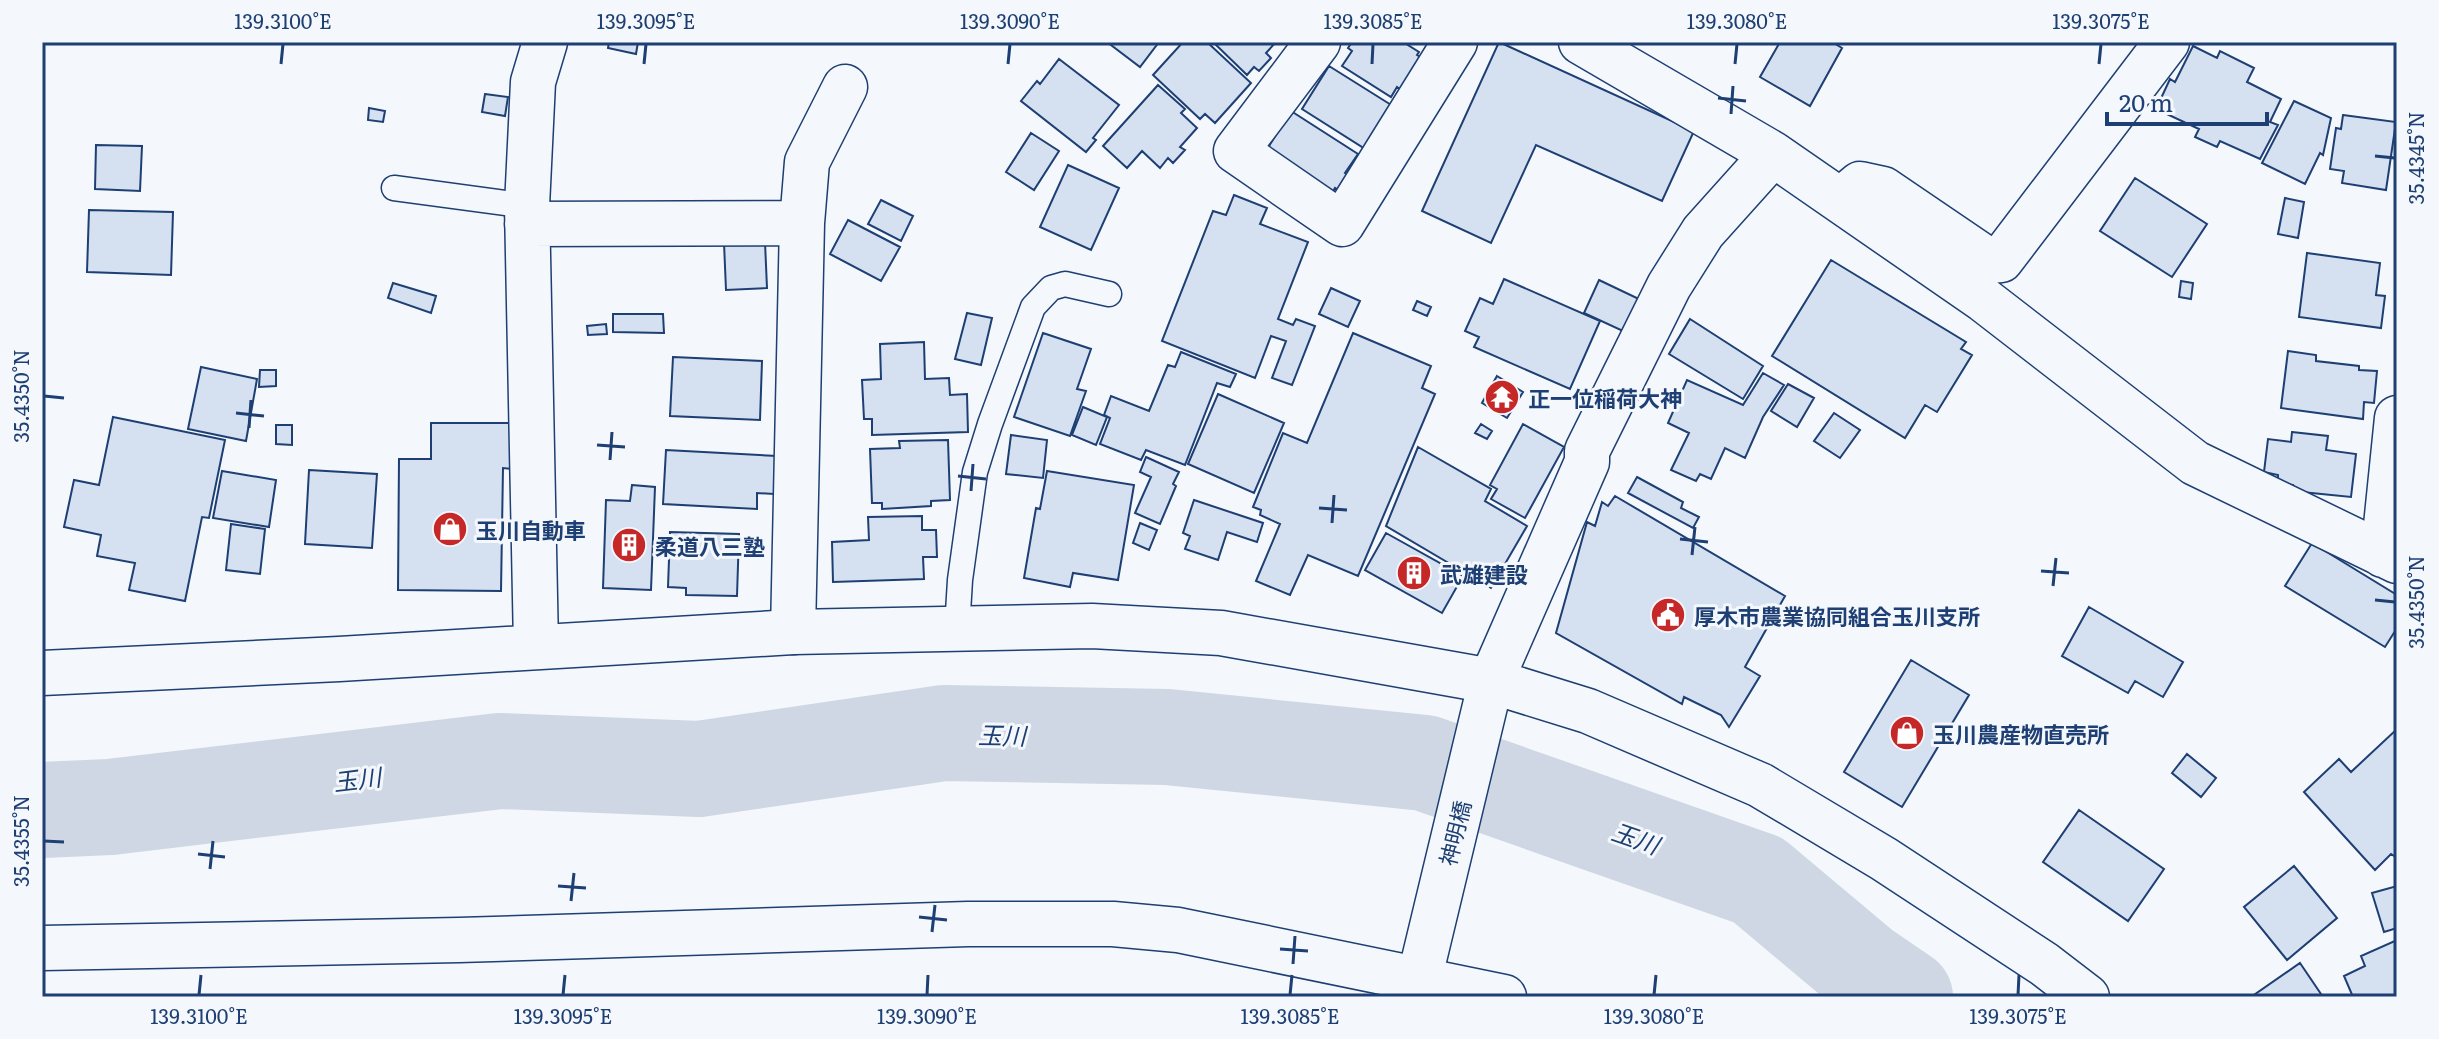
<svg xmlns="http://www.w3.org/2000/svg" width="2439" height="1039" viewBox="0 0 2439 1039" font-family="Literata,'Noto Sans JP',serif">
<rect width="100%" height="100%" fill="#f4f7fb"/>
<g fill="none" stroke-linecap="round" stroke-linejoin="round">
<path stroke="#cfd7e4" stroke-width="96" d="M42,810L110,807L500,761L699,769L944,733L1167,737L1425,763L1758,880L1864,969L1905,997"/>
</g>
<path fill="#d5e0f0" stroke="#1d3f73" stroke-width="2" d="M609,42H638L636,54L608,48Z
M1107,42H1159L1140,67Z
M1183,42H1207L1251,83L1215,123L1205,114L1200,119L1153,75Z
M1213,42H1276L1266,53L1271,58L1259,71L1254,67L1247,75Z
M1352,42H1403L1419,52L1417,55L1430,63L1401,90L1397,87L1391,97L1342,66L1352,51L1348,48Z
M1499,42L1694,131L1662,201L1536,145L1491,243L1422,211Z
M1780,42H1832L1842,48L1810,106L1760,77Z
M2193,46L2217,58L2220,51L2254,68L2247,82L2281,99L2270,122L2278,125L2260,159L2220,141L2217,147L2195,137L2199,129L2156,109L2170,79L2175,82Z
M1059,59L1119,105L1093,138L1096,140L1086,152L1021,101L1037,81L1040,84Z
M1329,66L1396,108L1370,152L1302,109Z
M1158,85L1185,109L1181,113L1197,128L1180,147L1185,150L1173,163L1168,158L1160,168L1142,151L1127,168L1103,146Z
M485,94L508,97L505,116L482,112Z
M2294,101L2331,118L2323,155L2320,153L2305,184L2262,163Z
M369,108L385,111L383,122L368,120Z
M1291,111L1358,154L1345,173L1350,176L1340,191L1335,188L1330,197L1264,154Z
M2343,115L2396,122L2386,190L2342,183L2344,171L2330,169L2336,128L2341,129Z
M1031,133L1059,151L1034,190L1006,172Z
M96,145L142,146L140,191L95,189Z
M1068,165L1119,188L1091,250L1040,227Z
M2135,178L2207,224L2172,277L2100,231Z
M1234,195L1267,208L1260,224L1308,242L1278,319L1293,325L1296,319L1315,326L1292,385L1272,378L1286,341L1271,336L1255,378L1162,341L1213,211L1226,215Z
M2285,198L2304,202L2298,238L2278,234Z
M881,200L913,216L901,241L868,224Z
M89,210L173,212L171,275L87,272Z
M848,220L900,247L881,281L830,254Z
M765,242L767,288L726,290L724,243Z
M2307,253L2380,263L2376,295L2385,296L2381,328L2299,317Z
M1831,260L1966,342L1961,349L1972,355L1937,412L1925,405L1905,438L1772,356Z
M1504,279L1600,321L1570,389L1474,347L1479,337L1465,331L1480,298L1493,304Z
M1599,280L1641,300L1625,332L1584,313Z
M2181,281L2193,283L2191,299L2179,297Z
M393,283L436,296L431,313L388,298Z
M1331,288L1360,301L1348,327L1319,314Z
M1417,301L1431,307L1427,316L1413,310Z
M967,313L992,318L981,365L955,359Z
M613,314H663L664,333L613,332Z
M1690,319L1763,366L1743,399L1669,354Z
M606,324L607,334L588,335L587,326Z
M1043,333L1091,349L1077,389L1086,391L1070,436L1014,417Z
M1353,333L1431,366L1422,388L1435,394L1358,576L1308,555L1290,595L1256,581L1280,524L1260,515L1261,510L1253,507L1283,433L1307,443Z
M924,342L925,379L949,378L950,395L967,394L968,432L872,435V419H864L862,380L881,379L880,344Z
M2288,351L2316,355V361L2359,366V370L2377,371L2374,403L2364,402L2363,419L2281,408Z
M1181,352L1236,374L1230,387L1217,383L1185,465L1146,450L1141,460L1100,444L1110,418L1104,415L1111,396L1149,411L1168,365L1175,367Z
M673,357L762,361L760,420L670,416Z
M201,367L257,379L246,441L188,429Z
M260,370H276V386L259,387Z
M1763,373L1784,385L1763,417L1745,458L1725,448L1711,479L1700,474L1696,481L1671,470L1689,433L1668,423L1687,380L1743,405Z
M1497,376L1523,392L1507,418L1482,403Z
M1788,384L1814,398L1797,427L1771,411Z
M1218,394L1284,423L1254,493L1188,464Z
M1083,407L1107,417L1096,445L1072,435Z
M1834,413L1860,430L1840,458L1814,441Z
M113,417L225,440L209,518L202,517L185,601L129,590L135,563L97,556L101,535L64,527L74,480L99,485Z
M431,423H515L514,469L503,468L501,591L398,590L399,459H431Z
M1481,424L1492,431L1487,439L1475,433Z
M1523,424L1564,447L1525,518L1491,499L1497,489L1490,485Z
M276,425H292V445L276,444Z
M2292,432L2328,436L2326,450L2356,454L2351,497L2292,491L2293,485L2278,483V475L2264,472L2268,439L2291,442Z
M1011,435L1047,440L1043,478L1006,474Z
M948,440L950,500L931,501V506L882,509V503H872L870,449L900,448L899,441Z
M1418,447L1491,489L1485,501L1527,526L1491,588L1386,526Z
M666,450L777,456L774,494L757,493V509L663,504Z
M1146,457L1179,472L1173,484L1176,486L1160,524L1135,513L1151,477L1140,472Z
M309,470L377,474L372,548L305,544Z
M222,471L276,480L269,527L213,518Z
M1047,471L1134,485L1118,580L1073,573L1070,587L1024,578L1036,508L1040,509Z
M1637,477L1683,502L1681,508L1699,517L1693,528L1628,493Z
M632,485L655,487L651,590L603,588L606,500L630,501Z
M1615,496L1785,596L1745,667L1760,676L1729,727L1721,715L1684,697L1682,704L1556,633L1587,522L1595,526L1602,502L1608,506Z
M1194,500L1263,523L1257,542L1227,532L1218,560L1185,549L1190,536L1183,533Z
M922,516V530H936L937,557H923L924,579L833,582L832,542L869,540L868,517Z
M1140,523L1157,530L1149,550L1133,543Z
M231,524L265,529L260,574L226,570Z
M670,532L739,534L737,596L686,595V588L668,587Z
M1386,533L1463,576L1442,613L1365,570Z
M2312,543L2397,595V628L2385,647L2285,586Z
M2089,607L2183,662L2163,697L2135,681L2128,693L2062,656Z
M1911,660L1969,695L1902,807L1844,772Z
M2397,729V858L2391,854L2375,870L2304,792L2339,759L2351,772Z
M2187,754L2216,778L2201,797L2172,773Z
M2079,810L2164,869L2128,921L2043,862Z
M2294,866L2337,918L2287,960L2244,907Z
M2397,886V928L2384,932L2372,893Z
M2397,940V997H2353L2344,976L2365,966L2361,956Z
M2300,963L2323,997H2251Z"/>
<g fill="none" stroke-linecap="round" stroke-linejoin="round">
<g stroke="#1d3f73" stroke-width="27">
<path id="service" d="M394,188L527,206
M957,629L960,580L975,472L990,424L1033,307L1051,288L1065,284L1109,294"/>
</g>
<g stroke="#1d3f73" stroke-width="47">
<path id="minor" d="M1318,42L1236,151L1342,224L1455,42
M1581,42L1773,154
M1841,200L1860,184L1883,189L1989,261L2001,260L2167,42
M527,224L802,223
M2383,555L2397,418
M793,632L802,223L807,162L845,87
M536,646L527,206L533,82L545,42
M42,948L459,940L968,924H1113L1178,930L1504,997
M1415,997L1491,681L1587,462V451L1669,286L1703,232L1773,154L1984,300L2195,463L2397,561"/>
</g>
<g stroke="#1d3f73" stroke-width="47">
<path id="tertiary" d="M42,673L339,659L793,632L1092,626L1221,633L1491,681L1588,711L1760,785L1884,859L2044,964L2087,997"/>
</g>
<use href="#service" stroke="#f4f7fb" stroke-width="24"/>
<use href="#minor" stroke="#f4f7fb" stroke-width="44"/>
<use href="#tertiary" stroke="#f4f7fb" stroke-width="44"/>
</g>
<path fill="none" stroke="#1d3f73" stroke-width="3" d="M281,64L283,44M644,64L646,44M1008,64L1010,44M1372,64L1373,44M1735,64L1737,44M2099,64L2101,44M1718,98L1746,101M1731,114L1733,86M2375,156L2395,158M44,396L64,398M236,413L264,416M249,428L251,400M597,445L625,447M610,460L612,432M958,476L986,479M971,491L973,464M1319,508L1347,510M1332,523L1334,495M1680,539L1708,542M1692,555L1695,527M2041,571L2069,573M2053,586L2056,558M2375,600L2395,602M44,841L64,842M198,854L225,857M210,869L213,841M558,886L586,888M571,901L574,873M919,917L947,920M932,932L935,905M1280,949L1308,951M1293,964L1295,936M199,995L201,975M563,995L565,975M927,995L928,975M1290,995L1292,975M1654,995L1656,975M2018,995L2019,975"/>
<defs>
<g id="temple-disc" transform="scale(1.8)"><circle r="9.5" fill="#c62828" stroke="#f4f7fb"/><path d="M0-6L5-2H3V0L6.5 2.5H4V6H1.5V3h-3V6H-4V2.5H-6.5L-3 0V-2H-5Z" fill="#fff"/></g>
<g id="shop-disc" transform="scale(1.8)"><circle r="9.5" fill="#c62828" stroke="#f4f7fb"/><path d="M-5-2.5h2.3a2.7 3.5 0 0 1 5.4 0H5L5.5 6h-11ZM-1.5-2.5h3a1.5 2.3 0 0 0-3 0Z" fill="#fff"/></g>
<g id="building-disc" transform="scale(1.8)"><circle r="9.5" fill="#c62828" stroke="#f4f7fb"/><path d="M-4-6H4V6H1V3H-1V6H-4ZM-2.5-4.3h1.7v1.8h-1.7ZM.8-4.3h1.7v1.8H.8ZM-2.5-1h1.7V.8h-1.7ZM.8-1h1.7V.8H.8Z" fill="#fff"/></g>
<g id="civic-disc" transform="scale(1.8)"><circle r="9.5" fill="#c62828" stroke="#f4f7fb"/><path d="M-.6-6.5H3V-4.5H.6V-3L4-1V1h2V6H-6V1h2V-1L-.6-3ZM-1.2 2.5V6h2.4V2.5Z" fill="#fff"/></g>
</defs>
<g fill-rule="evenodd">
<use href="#temple-disc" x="1502" y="397"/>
<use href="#shop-disc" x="450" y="529"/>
<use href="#building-disc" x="629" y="545"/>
<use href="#building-disc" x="1414" y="573"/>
<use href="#civic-disc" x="1668" y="615"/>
<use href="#shop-disc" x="1907" y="733"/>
</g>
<g text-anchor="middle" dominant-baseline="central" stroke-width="6" stroke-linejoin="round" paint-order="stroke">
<g font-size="22" font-weight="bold" fill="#1d3f73" stroke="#f4f7fb" text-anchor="start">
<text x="1528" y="397">正一位稲荷大神</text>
<text x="476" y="529">玉川自動車</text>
<text x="655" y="545">柔道八三塾</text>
<text x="1440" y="573">武雄建設</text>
<text x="1694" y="615">厚木市農業協同組合玉川支所</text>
<text x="1933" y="733">玉川農産物直売所</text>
</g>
<g font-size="22" fill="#1d3f73" stroke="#f4f7fb">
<text transform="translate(1454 833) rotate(-76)">神明橋</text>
</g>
<g font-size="24" font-style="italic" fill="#1d3f73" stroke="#f4f7fb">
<text transform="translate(1002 734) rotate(1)">玉川</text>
<text transform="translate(357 778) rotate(-7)">玉川</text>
<text transform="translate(1636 837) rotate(19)">玉川</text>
</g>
</g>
<rect width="2439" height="1039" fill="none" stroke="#f4f7fb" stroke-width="88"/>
<path d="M2107 112v12h160v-12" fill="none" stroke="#1d3f73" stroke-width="4"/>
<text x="2119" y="112" font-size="24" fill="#1d3f73" stroke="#f4f7fb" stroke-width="6" paint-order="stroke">20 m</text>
<rect x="44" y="44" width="2351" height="951" fill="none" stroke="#1d3f73" stroke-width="3"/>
<g font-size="20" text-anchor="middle" fill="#1d3f73">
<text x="283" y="29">139.3100°E</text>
<text x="646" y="29">139.3095°E</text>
<text x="1010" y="29">139.3090°E</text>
<text x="1373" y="29">139.3085°E</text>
<text x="1737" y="29">139.3080°E</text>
<text x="2101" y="29">139.3075°E</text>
<text transform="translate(2417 158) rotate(-90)" y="7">35.4345°N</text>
<text transform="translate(22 396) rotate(-90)" y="7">35.4350°N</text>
<text transform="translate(2417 602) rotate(-90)" y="7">35.4350°N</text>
<text transform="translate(22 841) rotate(-90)" y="7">35.4355°N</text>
<text x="199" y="1024">139.3100°E</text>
<text x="563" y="1024">139.3095°E</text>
<text x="927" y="1024">139.3090°E</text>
<text x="1290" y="1024">139.3085°E</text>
<text x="1654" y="1024">139.3080°E</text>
<text x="2018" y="1024">139.3075°E</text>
</g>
</svg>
